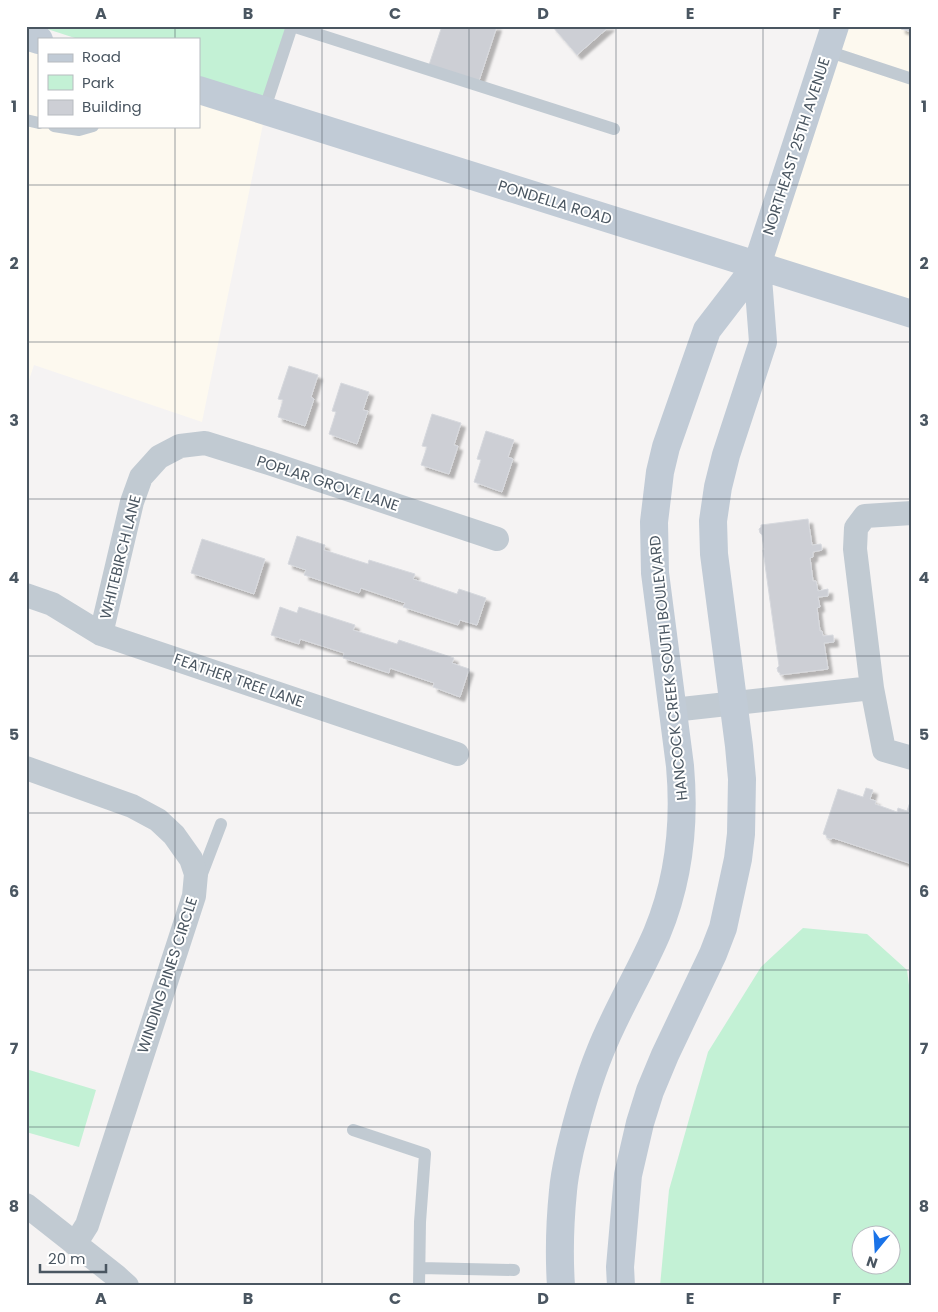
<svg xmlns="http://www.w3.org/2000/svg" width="938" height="1312" viewBox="0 0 938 1312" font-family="Poppins,sans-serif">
<defs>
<filter id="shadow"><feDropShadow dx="4.5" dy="4.5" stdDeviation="1" flood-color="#0004"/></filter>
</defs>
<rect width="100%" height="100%" fill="#f5f3f3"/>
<path fill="#fdf9ef" d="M848,26H912V301L772,256Z
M26,49L39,53V126H199V103L263,124L202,422L34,365L26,389Z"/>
<path fill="#c3f1d5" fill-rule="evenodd" d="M38,26H291L269,99L199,77V39H78Z
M803,928L867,934L907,970L912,1008V1284L910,1286H660L669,1190L708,1052L761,967ZM860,1234H890V1264H860Z
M26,1069L96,1090L79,1147L26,1132Z"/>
<path fill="#cdcfd5" stroke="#d7d9de" filter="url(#shadow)" d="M442,26H497L479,81L429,65Z
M552,26H610L577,55Z
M901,26H912V32L901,29Z
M289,366L318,375L311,397L314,399L305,426L278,417L283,400L278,399Z
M341,383L369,392L363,410L368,411L357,444L329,434L336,412L332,411Z
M432,414L461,423L454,445L458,446L449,474L421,465L427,447L422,446Z
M486,431L514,440L508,457L513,459L502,492L474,482L481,460L477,459Z
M808,519L812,545L821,544L822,550L813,552V557L810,558L813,581H816L818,591L828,589V596L818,597L820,607L817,608L820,631H822L823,636L833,635L834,642L824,643L828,669L780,675V673L778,672L777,668L779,666L763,550H764L762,535L760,533L759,529L761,527V525Z
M297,536L325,545L324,550L368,564L369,560L415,574L413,579L457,594L459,589L486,598L477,625L460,620L458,625L403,607L405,603L361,588L359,593L304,575L306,570L288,564Z
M202,539L265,559L254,594L191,573Z
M280,607L297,613L299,607L355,625L353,630L397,644L399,640L454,658L452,663L469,669L460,697L433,687L434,683L390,668L389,673L343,658L344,653L300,639L299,644L271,635Z
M866,788L873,790L870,799L876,801L875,804L897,812L898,808L907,811L910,802L912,803V864L833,838L831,839L827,838L826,835L823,834L838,789L863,797Z"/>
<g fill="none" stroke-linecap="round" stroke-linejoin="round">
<path stroke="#c1cad2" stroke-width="12" d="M292,26L614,129
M827,51L912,79
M264,111L292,26
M26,120L39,123
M54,126L79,130L93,126
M200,879L221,824
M353,1130L425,1154L420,1222L419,1286
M420,1268L514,1270"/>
<path stroke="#c1cad2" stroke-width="24" d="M912,513L865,516L856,528L855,549L872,688L884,750L912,758
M26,595L52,604L101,634L457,754
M101,634L132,502L141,477L159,457L180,446L205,443L269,463L497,539
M673,710L872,688
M26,768L132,806L158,820L174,835L191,859L196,874L194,896L87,1225L75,1244
M26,1205L116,1276L127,1286"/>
<path stroke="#c1cbd6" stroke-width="28" d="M26,36L39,40
M199,90L912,314
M561,1286C559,1256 560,1221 563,1191C564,1177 567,1164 570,1150C578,1117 587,1084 600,1052C616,1011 640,973 657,933C679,880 685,822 680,766L655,573L654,522L660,472L666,447L707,330L757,265L835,26
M621,1286L620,1267L628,1175L640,1123L650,1091L665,1055L713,954L723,928L738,859L741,834L742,779L739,746L714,554L713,521L718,487L726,455L763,342L757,265"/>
</g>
<path fill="none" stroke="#4a5661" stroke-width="1" stroke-opacity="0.55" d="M175,26V39M322,26V1286M469,26V1286M616,26V1286M763,26V1286M175,126V1286M26,185H912M26,342H912M26,499H912M26,656H912M26,813H912M26,970H912M26,1127H912"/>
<g text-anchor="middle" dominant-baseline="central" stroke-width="4" stroke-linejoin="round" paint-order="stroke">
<g font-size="15" fill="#4a5661" stroke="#fff">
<text transform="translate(796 146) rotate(-72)">NORTHEAST 25TH AVENUE</text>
<text transform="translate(555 202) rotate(17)">PONDELLA ROAD</text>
<text transform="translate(328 483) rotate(18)">POPLAR GROVE LANE</text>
<text transform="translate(120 557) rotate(-76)">WHITEBIRCH LANE</text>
<text transform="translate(668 668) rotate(-96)">HANCOCK CREEK SOUTH BOULEVARD</text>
<text transform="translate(239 680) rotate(19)">FEATHER TREE LANE</text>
<text transform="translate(167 975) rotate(-72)">WINDING PINES CIRCLE</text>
</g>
</g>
<rect width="938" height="1312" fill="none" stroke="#ffffff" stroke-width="55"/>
<rect x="38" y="38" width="162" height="90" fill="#ffffff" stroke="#b7bbc0"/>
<rect x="48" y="54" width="25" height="8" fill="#c1cbd6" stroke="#b7bbc0"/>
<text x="82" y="62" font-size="15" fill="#4a5661">Road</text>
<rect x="48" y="75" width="25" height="15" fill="#c3f1d5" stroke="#b7bbc0"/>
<text x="82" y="88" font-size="15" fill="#4a5661">Park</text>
<rect x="48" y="100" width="25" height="15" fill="#cdcfd5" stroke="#b7bbc0"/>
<text x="82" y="112" font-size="15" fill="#4a5661">Building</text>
<g transform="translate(876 1250) rotate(198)"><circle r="24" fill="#ffffff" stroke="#b7bbc0"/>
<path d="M0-4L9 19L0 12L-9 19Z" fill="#1a73e8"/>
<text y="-8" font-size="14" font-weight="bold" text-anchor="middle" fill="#4a5661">N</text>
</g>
<path d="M40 1264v8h66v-8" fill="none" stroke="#4a5661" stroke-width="2.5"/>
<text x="48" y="1264" font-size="15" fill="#4a5661" stroke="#ffffff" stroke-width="4" paint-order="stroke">20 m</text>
<rect x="28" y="28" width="882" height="1256" fill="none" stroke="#4a5661" stroke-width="2"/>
<g font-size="16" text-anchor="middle" font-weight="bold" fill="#4a5661">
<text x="101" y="19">A</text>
<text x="248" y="19">B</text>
<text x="395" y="19">C</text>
<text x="543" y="19">D</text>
<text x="690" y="19">E</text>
<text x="837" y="19">F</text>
<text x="14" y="112">1</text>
<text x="924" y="112">1</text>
<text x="14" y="269">2</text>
<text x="924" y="269">2</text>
<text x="14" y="426">3</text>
<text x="924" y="426">3</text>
<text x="14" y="583">4</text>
<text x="924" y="583">4</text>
<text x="14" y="740">5</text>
<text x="924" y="740">5</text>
<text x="14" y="897">6</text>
<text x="924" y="897">6</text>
<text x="14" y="1054">7</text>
<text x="924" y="1054">7</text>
<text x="14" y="1212">8</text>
<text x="924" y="1212">8</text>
<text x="101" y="1304">A</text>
<text x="248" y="1304">B</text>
<text x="395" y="1304">C</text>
<text x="543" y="1304">D</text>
<text x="690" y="1304">E</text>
<text x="837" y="1304">F</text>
</g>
</svg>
